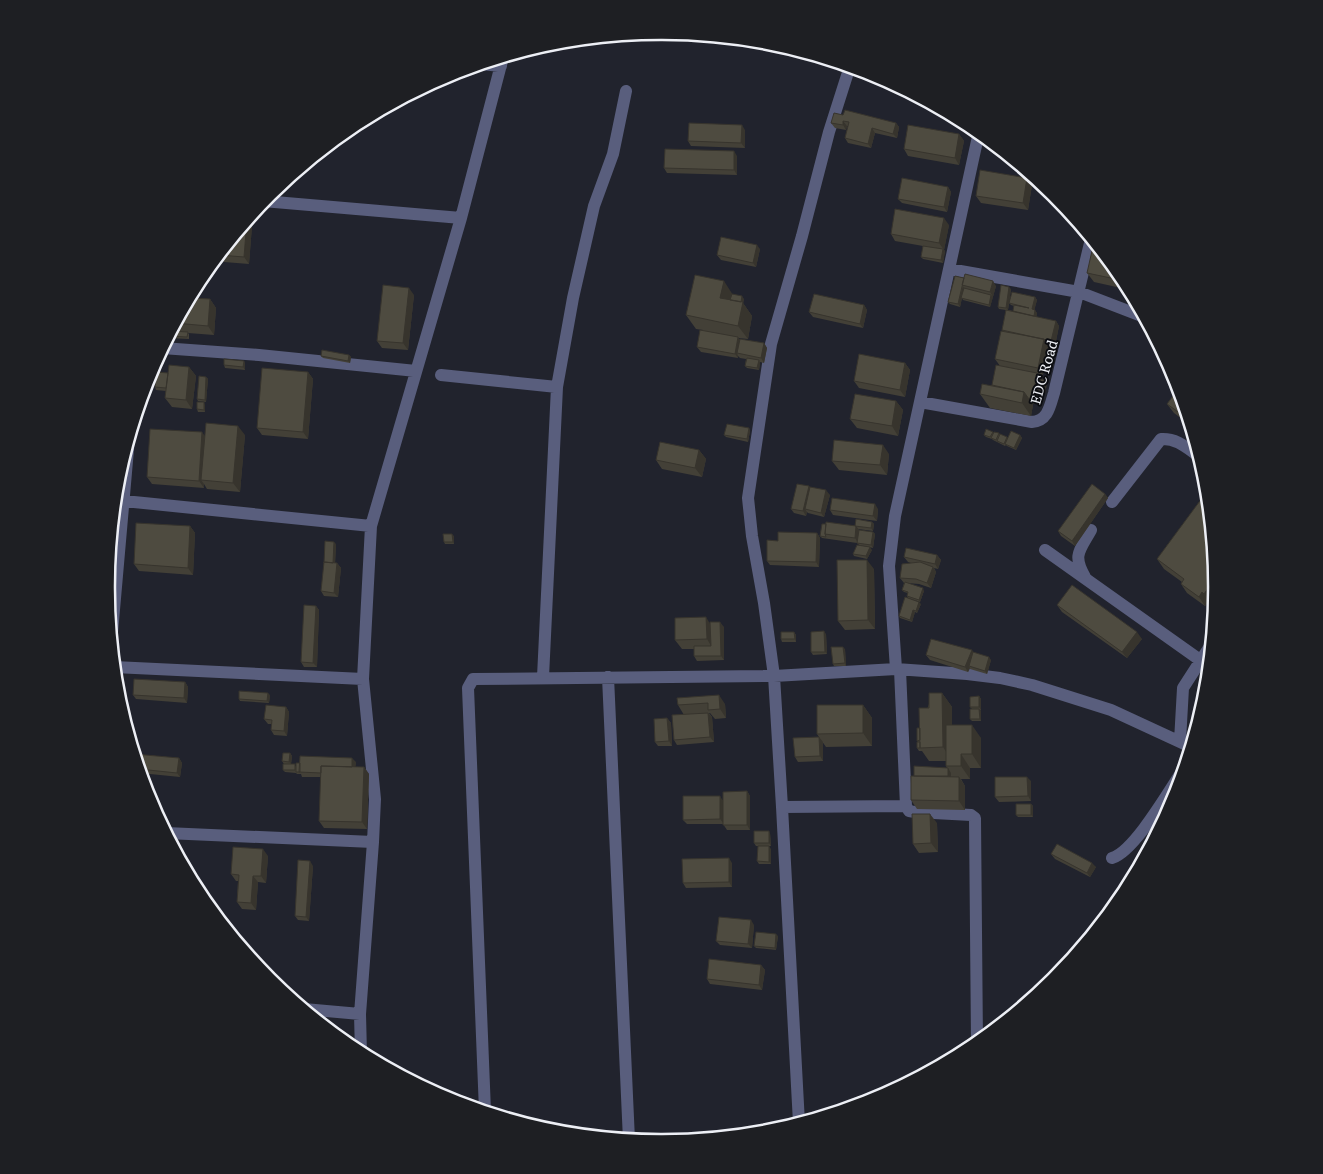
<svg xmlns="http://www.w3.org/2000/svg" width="1323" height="1174" viewBox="0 0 1323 1174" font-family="Literata,serif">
<rect width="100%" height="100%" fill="#21232d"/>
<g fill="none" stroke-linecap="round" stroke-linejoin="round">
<path stroke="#595e7d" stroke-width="12" d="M481,64L501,66
M263,201L461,218
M949,269L1079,292L1144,317
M162,348L259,355L416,371
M441,375L557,387
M920,402L1032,422C1048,421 1050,406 1054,393L1091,239
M114,500L371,526
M1112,502L1161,439C1177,438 1187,448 1200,457
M1045,550L1200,660
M1085,577C1072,555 1080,550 1091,530
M111,644L129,438
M114,667L363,679
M896,669L889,566L895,516L979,132
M900,670L906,806L909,811L915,812L971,815L975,818L977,1044
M543,677L557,387L573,298L594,206L613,154L626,91
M608,677L629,1140
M1180,741L1183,688L1212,643
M782,807L906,806
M166,833L373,842
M1112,858C1135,851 1170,789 1185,767
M304,1009L360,1014
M361,1054L360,1014L373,842L375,799L363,679L371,526L461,218L503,57
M485,1111L468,688L473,679L774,676L896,669L967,674L1000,678L1032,685L1111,710L1191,747
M799,1123L782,807L774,676L764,603L752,536L748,498L771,344L802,236L829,132L850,66"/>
</g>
<path fill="#434037" d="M843,115L896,123L899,127L897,138L875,133L871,148L848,143L845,138L848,126H847L846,130L835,128L831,123Z
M745,130V148L691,146L688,141Z
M959,134L964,141L959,165L908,156L904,149Z
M737,156V175L667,173L664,168Z
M1015,162L1027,171L1018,170L1015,165Z
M1032,185L1028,210L981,203L976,196Z
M948,187L951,192L947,212L902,203L898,199Z
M253,213L249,264L224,262L222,259V264L212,263Z
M949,225L944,250L945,251L943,263L923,259L921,257L923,246L895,241L891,234Z
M760,249L756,267L721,260L717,255Z
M1087,273L1124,278L1130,290L1094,282Z
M955,276L996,286L990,307L963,300L962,298L960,307L950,304L948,302Z
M1011,289L1008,310L1013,311L1014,306L1011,305L1009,303L1035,297L1037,300L1034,310L1037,313L1036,317L1056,321L1059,326L1055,346L1048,344L1049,346L1043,375L1037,373L1040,378L1035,404H1032L1033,405L1031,416L990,408L980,394L992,385L1000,366L995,359L1003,331L1002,330L1006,310L999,309L998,307Z
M732,294L744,299L743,303L752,316L748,339L738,338L739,339L764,343L767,348L764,363L760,362V363L759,370L747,368L745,366L746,359L740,358L738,356V358L701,352L697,347L703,330L696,329L686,315Z
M414,295L408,350L382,348L377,341Z
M189,298L210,299L216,308L214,335L188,333L189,334V339L168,338Z
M864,305L867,310L863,328L813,317L809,312Z
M349,355L351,357L350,363L323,358L321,356Z
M244,361L245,364V370L225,368L224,365Z
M905,363L910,370L905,397L859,388L854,381Z
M189,367L196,376L192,409L172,407L165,398L166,391L156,390L155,387L168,373Z
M308,372L313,379L308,439L262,435L257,428Z
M206,377L208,379L206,402L198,401L197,399Z
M1045,380L1047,383L1045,394L1040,393L1038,391Z
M1179,388L1190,425L1174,413L1167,404Z
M896,401L903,410L898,436L857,428L850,419Z
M205,405V412H198L197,409Z
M749,428L750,431L748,442L726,437L724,435Z
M993,432V433H999L1000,435L1007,437L1008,438L1020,435L1022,438L1016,450L1007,446L1006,445L1005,446L993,440L992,439L986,437L984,435Z
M245,435L240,492L207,489L204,484V488L152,484L147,477L205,436Z
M699,450L706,459L702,477L662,469L656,460Z
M889,454L887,475L839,470L832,461Z
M809,486L810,488L830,495L824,517L808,513L807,512L806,516L794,513L791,509Z
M1208,490L1210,603L1209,601L1205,606L1187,593L1181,584L1182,582L1164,569L1157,559Z
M1105,494L1108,498L1075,546L1061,536L1058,531Z
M878,509L877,521L833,515L830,510Z
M872,522L874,524L873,531L858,529L859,530L873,532L875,534L873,548L859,545L857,543L822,538L820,536Z
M190,526L195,533L193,575L139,571L134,564Z
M817,533L820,538L819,567L770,565L767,561L778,541Z
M454,536V544H445L444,542Z
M336,544L335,563H337L341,568L338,597L324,596L321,591Z
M872,550L867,559L854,556L853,554Z
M937,555L941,560L938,569L934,568L936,572L931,588L919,584L907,583L924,591L920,602L908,598L907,596L908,593L904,592L902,590L904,583L900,578L911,563L908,562L904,557Z
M874,569L875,629L845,630L838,621Z
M921,604L917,613L915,612L912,622L900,618L899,616Z
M1057,605L1142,639L1127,658L1062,612Z
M316,606L319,610L317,667H304L301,662Z
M710,624L724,627V660L697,661L694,656V649H682L675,640Z
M794,632L796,635V642H782L781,639Z
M826,634L827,654L813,655L811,652Z
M845,649L846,666H834L833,664Z
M973,652L991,660L987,674L970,669V668L968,672L930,660L926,655Z
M185,682L188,687L187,703L136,699L133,695Z
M942,693L952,707V725L981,738V768H970V779H961L965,786V810L917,809L911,800L914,776L947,768L946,766V761H929L922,751H919L917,748L918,742L917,741L920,728L929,704Z
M270,695L269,703L240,701L239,699Z
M979,696L981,699V710H980L981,711V721H972L970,719L972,709L970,707Z
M677,698L725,704L726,718L715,719L710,713H709L712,717L714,742L677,745L674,740L684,715L678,705Z
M863,705L872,718V746L826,747L817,734Z
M286,707L289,712L287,736L274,735L271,730V724H268L264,719Z
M667,718L671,723L672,746H658L655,742Z
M819,737L823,742V761L798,762L795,757Z
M290,753L292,756L291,764H284L282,761Z
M134,754L179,758L182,763L180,777L140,773Z
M356,762L355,767H364L369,774L367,829L324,828L319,821L321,777H302L301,774H297L296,773L285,772L283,770L296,766Z
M1031,781V801L999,802L995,797Z
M747,791L750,796V830H727L723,824H687L683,820L723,800Z
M1031,804L1033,806V817H1018L1016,815Z
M937,823L938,852L919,853L913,844Z
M770,833L771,846H756L754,843Z
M771,849V864H759L757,861Z
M1051,854L1096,867L1090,877L1055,859Z
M268,856L266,883L258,882L256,910L242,909L237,902L238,881H236L231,874Z
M732,863V887L686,888L683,883Z
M313,866L309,921L298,920L295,916Z
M754,925L752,948L720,945L716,941Z
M778,936L776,950L756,948L754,946Z
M761,965L765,970L762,990L710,984L707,979Z"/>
<path fill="#37342d" d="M843,121L847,126L846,130L843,125Z
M896,123L899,127L897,138L893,134Z
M742,125L745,130V148L741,143Z
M872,128L875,133L871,148L868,144Z
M959,134L964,141L959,165L955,158Z
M734,151L737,156V175L734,170Z
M1027,178L1032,185L1028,210L1023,203Z
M948,187L951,192L947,212L944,207Z
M253,213L249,264L244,257L247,220Z
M944,218L949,225L944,250L939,243Z
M757,245L760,249L756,267L753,263Z
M943,249L945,251L943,263L941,260Z
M222,251L219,255L222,259V264L217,257Z
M724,281L733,295L730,308L720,298Z
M993,281L996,286L993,297L990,292Z
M963,286L964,288L960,307L958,304Z
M1009,287L1011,289L1008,310L1006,308Z
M409,288L414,295L408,350L403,343Z
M991,295L993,297L990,307L989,305Z
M742,296L744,299L743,303L752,316L748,339L738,326L739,310Z
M1035,297L1037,300L1034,312L1032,309Z
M210,299L216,308L214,335L208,326Z
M864,305L867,310L863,328L860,324Z
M1035,310L1037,313L1036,320L1034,317Z
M1056,321L1059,326L1055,346L1051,341Z
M738,337L741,341L737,353L738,356V358L735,354Z
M1044,339L1049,346L1043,375L1038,368Z
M764,343L767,348L764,363L761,358Z
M349,355L351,357L350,363L348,361Z
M759,360L760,363L759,370L757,368Z
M244,361L245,364V370L243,367Z
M905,363L910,370L905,397L900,390Z
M189,367L196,376L192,409L186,400Z
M308,372L313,379L308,439L303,432Z
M1037,373L1040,378L1035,404L1032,400Z
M206,377L208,379L206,402L205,400Z
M1045,380L1047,383L1045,394L1043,391Z
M1024,392L1033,405L1031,416L1022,403Z
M896,401L903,410L898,436L892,426Z
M204,402L205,405V412L204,410Z
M238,426L245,435L240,492L233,483Z
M749,428L750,431L748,442L747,439Z
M202,432L207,439L201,480L204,484V488L199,481Z
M1020,435L1022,438L1016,450L1014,448Z
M883,445L889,454L887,475L880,465Z
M699,450L706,459L702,477L695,468Z
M809,486L812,491L805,509L807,512L806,516L803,511Z
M826,490L830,495L824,517L821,513Z
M1105,494L1108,498L1075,546L1072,541Z
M875,504L878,509L877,521L873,516Z
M872,522L874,524L873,531L871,528Z
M190,526L195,533L193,575L188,568Z
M856,526L860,531L858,543L855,538Z
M873,532L875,534L873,548L871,545Z
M817,533L820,538L819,567L816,562Z
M452,534L454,536V544L453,542Z
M334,542L336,544L335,566L333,564Z
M870,547L872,550L867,559L866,556Z
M937,555L941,560L938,569L935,564Z
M867,560L874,569L875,629L868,620Z
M337,563L341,568L338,597L334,593Z
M933,567L936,572L931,588L927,583Z
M1216,577L1217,587V595L1210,603L1204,594Z
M923,588L924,591L920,602L919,600Z
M1202,592L1209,601L1205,606L1199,597Z
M919,602L921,604L917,613L916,611Z
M316,606L319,610L317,667L313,663Z
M913,610L915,612L912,622L910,620Z
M706,617L712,627L713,649L707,639Z
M720,622L724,627V660L721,656Z
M824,631L826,634L827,654L825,652Z
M794,632L796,635V642L795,639Z
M1137,632L1142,639L1127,658L1122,652Z
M843,647L845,649L846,666L845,663Z
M972,650L975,655L969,666L970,668L968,672L965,667Z
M989,657L991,660L987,674L985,671Z
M185,682L188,687L187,703L184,698Z
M268,693L270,695L269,703L267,701Z
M942,693L952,707V761L943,747Z
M719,695L725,704L726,718L720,709Z
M979,696L981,699V710L979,707Z
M863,705L872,718V746L863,733Z
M286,707L289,712L287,736L284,731Z
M979,709L981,711V721L980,719Z
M708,713L712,717L714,742L710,737Z
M667,718L671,723L672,746L669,741Z
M972,725L981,738V768L972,754Z
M819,737L823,742V761L820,756Z
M290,753L292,756L291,764L289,762Z
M961,754L970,768V779L961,766Z
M179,758L182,763L180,777L177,773Z
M352,758L356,762L355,773L352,769Z
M364,767L369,774L367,829L362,822Z
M948,768L951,773V784L947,779Z
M959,777L965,786V810L959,801Z
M1027,777L1031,781V801L1028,796Z
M747,791L750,796V830L747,825Z
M720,796L723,801L724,824L720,819Z
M1031,804L1033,806V817L1031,815Z
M930,814L937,823L938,852L931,843Z
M769,831L770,833L771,846L769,843Z
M769,846L771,849V864L769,862Z
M263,849L268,856L266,883L261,876Z
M729,858L732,863V887L729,882Z
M310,861L313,866L309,921L306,917Z
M1092,863L1096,867L1090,877L1087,873Z
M253,876L258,882L256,910L251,903Z
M751,920L754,925L752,948L748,944Z
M776,934L778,936L776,950L775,948Z
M761,965L765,970L762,990L759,985Z"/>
<path fill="#4e4b40" stroke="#37342d" d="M845,110L896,123L893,134L872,128L868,144L845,138L849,122L843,121V125L831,123L834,113L843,115Z
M689,123L742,125L741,143L688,141Z
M908,125L959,134L955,158L904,149Z
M665,149L734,151V170L664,168Z
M1015,162L1020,166L1015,165Z
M980,170L1027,178L1023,203L976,196Z
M902,178L948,187L944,207L898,199Z
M895,209L944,218L939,243L891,234Z
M247,220L244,257L219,255L220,254Z
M721,237L757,245L753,263L717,255Z
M1094,242L1124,278L1125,281L1087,273Z
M923,246L943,249L941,260L921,257Z
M965,274L993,281L990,292L962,285Z
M695,275L724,281L720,298L743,302L738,326L686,315Z
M955,276L964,278L958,304L948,302Z
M383,285L409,288L403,343L377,341Z
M1001,285L1009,287L1006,308L998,307Z
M964,288L991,295L989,305L961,298Z
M1012,292L1035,297L1032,309L1035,310L1034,316L1013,311L1014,305L1029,308L1009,303Z
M732,294L742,296L741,302L730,300Z
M814,294L864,305L860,324L809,312Z
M189,298L210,299L208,326L175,323Z
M1006,310L1056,321L1051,341L1002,330Z
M700,330L738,337L735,354L697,347Z
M171,331L188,332L187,337L169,336Z
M1001,331L1044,339L1038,368L995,359Z
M740,339L764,343L761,358L737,353Z
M322,350L349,355L348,361L321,356Z
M859,354L905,363L900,390L854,381Z
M747,358L759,360L757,368L745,366Z
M224,359L244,361L243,367L224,365Z
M169,365L189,367L186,400L165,398Z
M996,365L1037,373L1032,400L1029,399L1024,392L992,385Z
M262,368L308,372L303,432L257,428Z
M156,372L168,373L166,388L155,387Z
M199,376L206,377L205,400L197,399Z
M1041,379L1045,380L1043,391H1038Z
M982,384L1024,392L1022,403L980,394Z
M1179,388L1188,419L1167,404Z
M855,394L896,401L892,426L850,419Z
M197,402H204V410L197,409Z
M206,423L238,426L233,483L201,480Z
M727,424L749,428L747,439L724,435Z
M150,429L202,432L199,481L147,477Z
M986,429L993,432L990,437L984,435Z
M1011,431L1020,435L1014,448L1005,444Z
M994,432L999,433L996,440L991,438Z
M1000,434L1007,437L1004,444L997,441Z
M834,440L883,445L880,465L832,461Z
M660,442L699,450L695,468L656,460Z
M797,484L809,486L803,511L791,509Z
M1092,484L1105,494L1072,541L1058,531Z
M810,487L826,490L821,513L805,509Z
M1208,490L1216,577L1204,594L1202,592L1199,597L1181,584L1184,579L1157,559Z
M832,498L875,504L873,516L830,510Z
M856,519L872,522L871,528L855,526Z
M826,522L856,526L855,538L825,534Z
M136,523L190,526L188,568L134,564Z
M822,524H826L825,534L826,537L820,536Z
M859,530L873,532L871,545L857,543Z
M778,532L817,533L816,562L767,561V540L778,541Z
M443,534H452L453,542H444Z
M325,541L334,542L333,563L324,562V563Z
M857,545L870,547L866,556L853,554Z
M906,548L937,555L935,564L904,557Z
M837,560H867L868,620L838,621Z
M324,562L337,563L334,593L321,591Z
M920,562L933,567L927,583L916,579L900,578L902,564Z
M905,582L923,588L919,600L907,596L908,592L902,590Z
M1072,585L1137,632L1122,652L1057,605Z
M905,597L919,602L916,611L913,610L910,620L899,616Z
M304,605L316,606L313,663L301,662Z
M706,617L707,639L675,640V618Z
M710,622H720L721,656H694V646H711Z
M824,631L825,652H811V632Z
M781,632H794L795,639H781Z
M931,639L972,650L965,667L926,655Z
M831,647H843L845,663L833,664Z
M973,652L989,657L985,671L969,666Z
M134,679L185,682L184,698L133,695Z
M239,691L268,693L267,701L239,699Z
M929,693H942L943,747L920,748L919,708H929Z
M719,695L720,709L708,710V703L678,705L677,698Z
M979,696V707H970V697Z
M266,705L286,707L284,731L271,730L272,720L264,719Z
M817,705H863V733L817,734Z
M970,709H979L980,719H970Z
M708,713L710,737L674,740L672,715Z
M667,718L669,741L655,742L654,719Z
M946,725H972V754H961V766H946Z
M917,728H920V740L917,741Z
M819,737L820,756L795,757L793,738Z
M917,742H920V748H917Z
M283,753H290L289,762L282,761Z
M134,754L179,758L177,773L139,769Z
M300,756L352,758V767L321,766V773L299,772Z
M296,763H300V772H296Z
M283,764H295V770H283Z
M321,766L364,767L362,822L319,821Z
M914,766L948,768V776H914Z
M911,776L959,777V801L911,800Z
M995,777H1027L1028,796L995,797Z
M747,791V825H723V792Z
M683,796H720V819L683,820Z
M1016,804H1031V815H1016Z
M912,814H930L931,843L913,844Z
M754,831H769V843H754Z
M1057,844L1092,863L1087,873L1051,854Z
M758,846H769V862L757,861Z
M233,847L263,849L261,876H253L251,903L237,902L239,875L231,874Z
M729,858V882L683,883L682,859Z
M298,860L310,861L306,917L295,916Z
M719,917L751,920L748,944L716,941Z
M756,932L776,934L775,948L754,946Z
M709,959L761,965L759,985L707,979Z"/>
<g text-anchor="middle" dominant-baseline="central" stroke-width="4" stroke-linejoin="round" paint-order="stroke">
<g font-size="14" fill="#edeff5" stroke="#0c0d11">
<text transform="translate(1043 372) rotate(-74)">EDC Road</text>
</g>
</g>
<path d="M0 0H1323V1174H0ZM661 40H662A546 546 0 0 1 1208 586V588A546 546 0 0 1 662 1134H661A546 546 0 0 1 115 588V586A546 546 0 0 1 661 40Z" fill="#1e1f23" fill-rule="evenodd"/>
<path fill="none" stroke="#edeff5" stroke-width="2.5" d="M661 40H662A546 546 0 0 1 1208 586V588A546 546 0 0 1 662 1134H661A546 546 0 0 1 115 588V586A546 546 0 0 1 661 40Z"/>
</svg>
